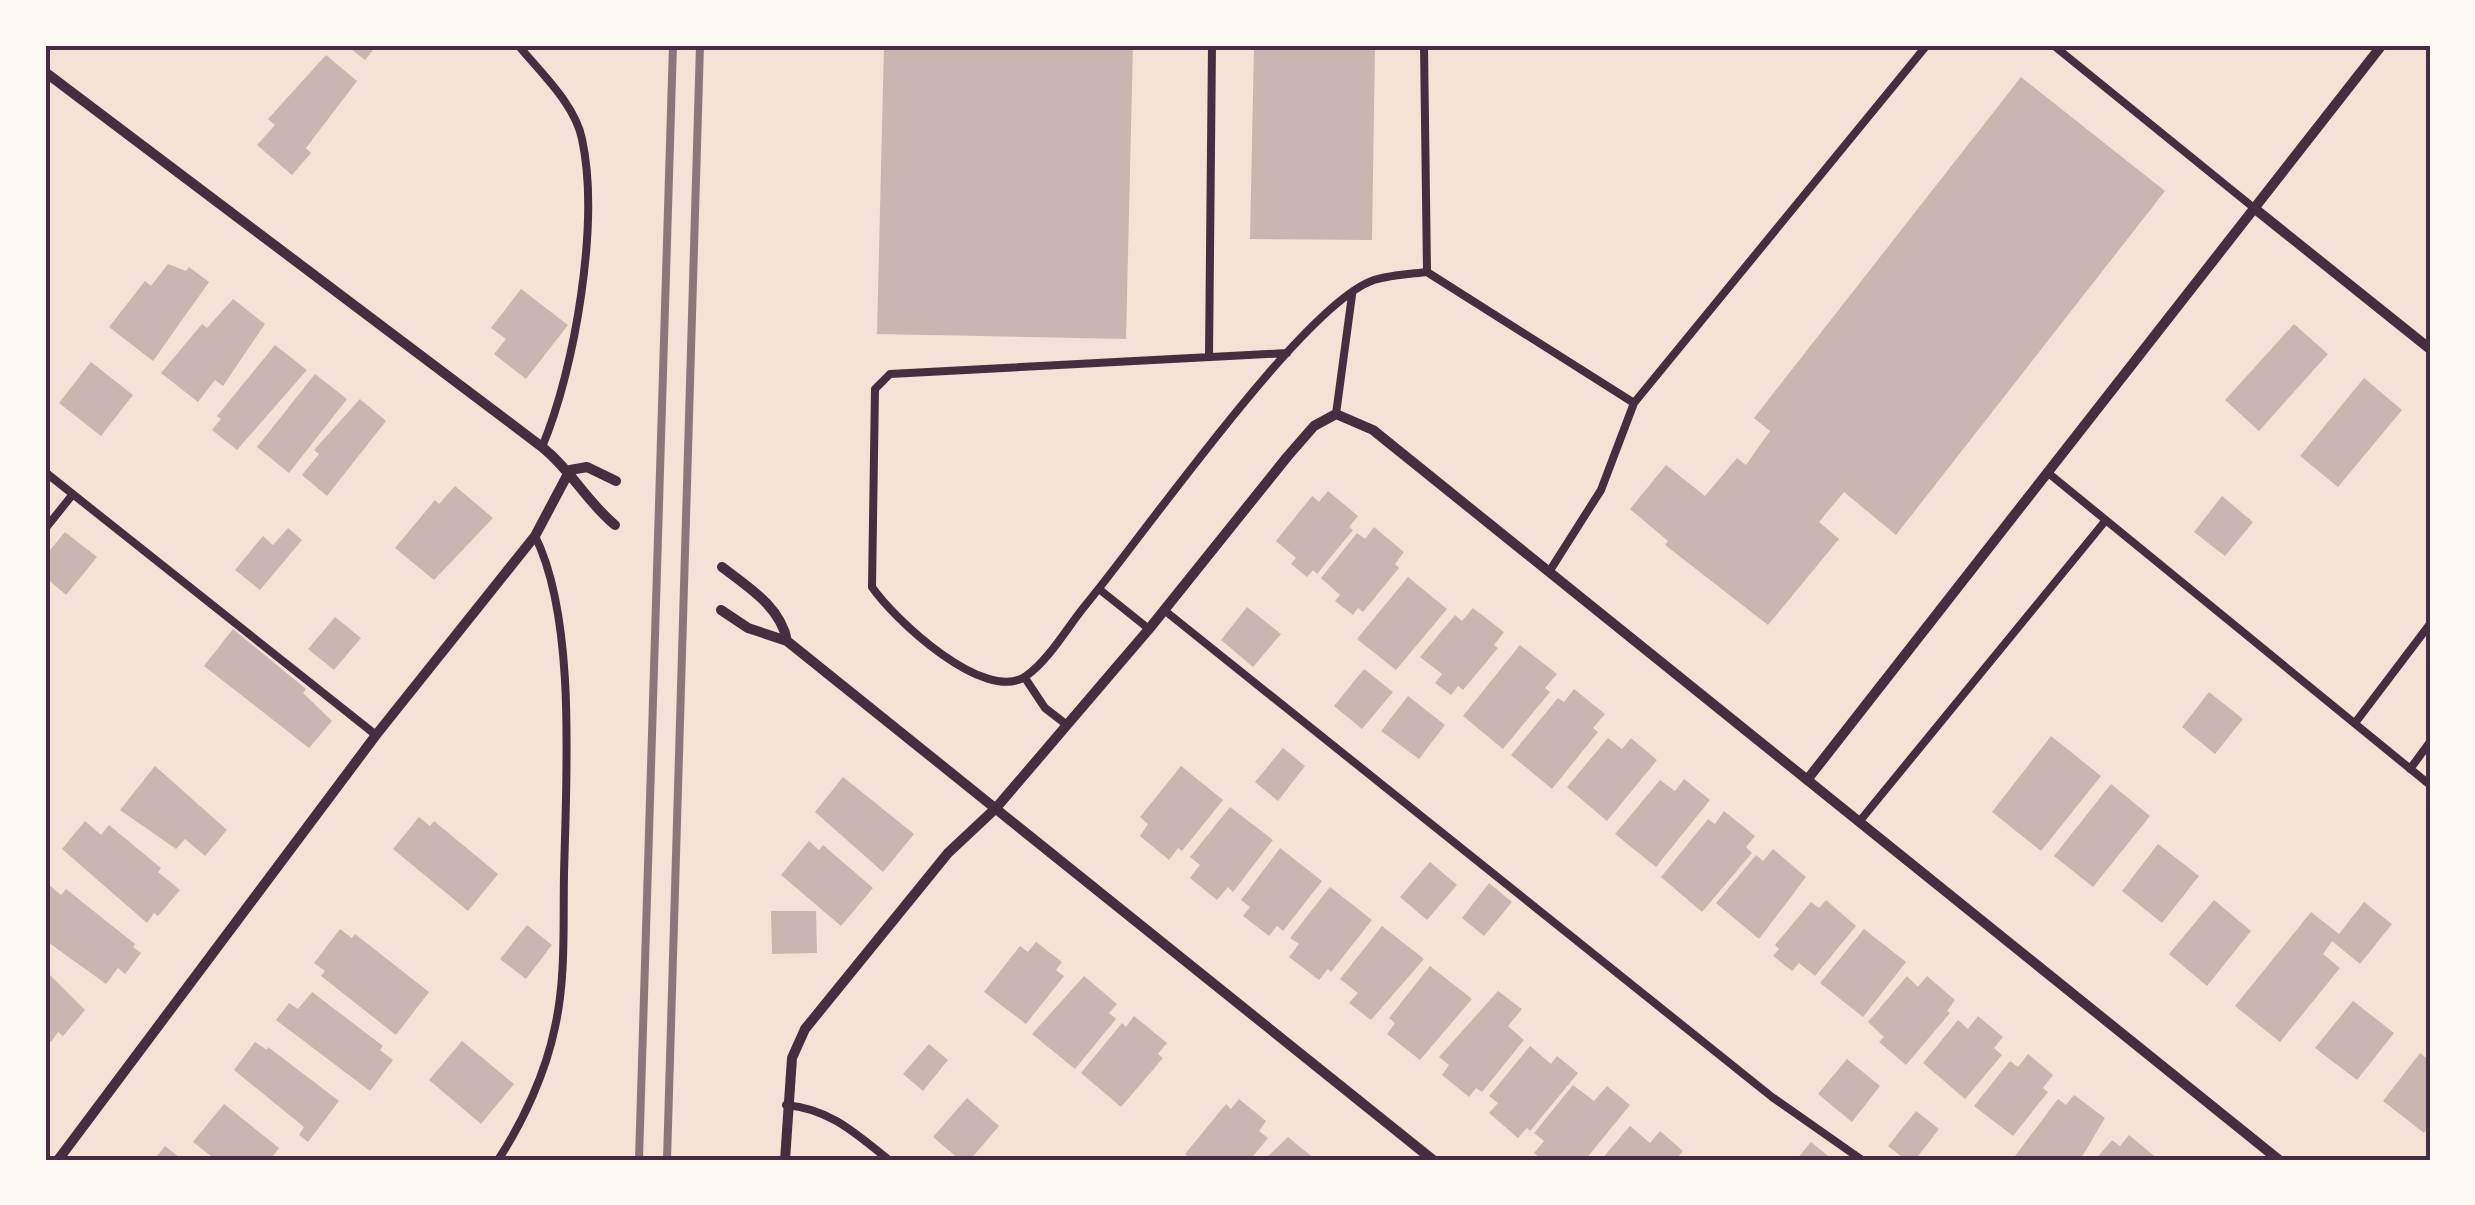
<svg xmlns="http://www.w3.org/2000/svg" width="2475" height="1205" viewBox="0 0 2475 1205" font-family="'Source Serif 4',serif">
<rect width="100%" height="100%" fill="#f7e1d7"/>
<path fill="#ccb4b1" d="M346,45H377L365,60Z
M884,45H1133L1126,339L877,334Z
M1254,45H1375L1372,240L1250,239Z
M326,55L357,81L306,148L311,153L292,175L257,145L275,125L268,119Z
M2021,77L2165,191L1896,535L1844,492L1819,522L1839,539L1768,625L1665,545L1668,541L1630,509L1666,465L1705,496L1737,458L1746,465L1770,431L1754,418Z
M168,264L186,271L189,267L209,282L153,361L109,327L145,281L151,286Z
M521,289L568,325L526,379L494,354L506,339L491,328Z
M233,299L265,324L223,386L215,380L198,402L161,373L202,324L207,328Z
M2294,324L2328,354L2259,431L2225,400Z
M275,345L307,370L237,450L212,430L221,419L217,416Z
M91,362L133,395L101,436L59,403Z
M315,374L347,399L289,473L257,447Z
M2364,378L2402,410L2338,487L2300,456Z
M360,399L386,421L327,496L302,475L319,454L314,450Z
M455,486L493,518L434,580L395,548L435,500L439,504Z
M1328,491L1358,516L1349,527L1353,530L1317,574L1313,570L1307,577L1291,564L1296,558L1276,541L1312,496L1319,502Z
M2222,496L2253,522L2225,556L2194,532Z
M1374,527L1404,552L1395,564L1399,568L1363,612L1358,608L1353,615L1335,601L1340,595L1321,578L1357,533L1365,539Z
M288,528L302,540L260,590L235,570L263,536L273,545Z
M65,532L97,557L66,595L45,577V556Z
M1408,577L1447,609L1396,670L1357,639Z
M1247,607L1281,634L1253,667L1221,640Z
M1473,608L1504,632L1494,645L1498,648L1463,690L1458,686L1451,695L1435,683L1442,674L1420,657L1455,615L1462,621Z
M335,617L361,638L334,670L308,649Z
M233,629L306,689L303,693L332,721L309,748L204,666Z
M1520,645L1557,674L1545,688L1550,692L1503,749L1463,716Z
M1364,669L1393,692L1362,729L1334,706Z
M1574,689L1605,714L1593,728L1598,732L1552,789L1511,755L1558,698L1564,702Z
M2209,692L2243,719L2215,754L2182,727Z
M1408,696L1445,725L1419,759L1381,731Z
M2051,736L2101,776L2041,851L1992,812Z
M1608,738L1622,749L1631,738L1657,760L1607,821L1567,787Z
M1283,748L1305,766L1278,801L1255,782Z
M155,766L227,830L205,856L185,839L176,849L120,810Z
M1181,766L1223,800L1182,851L1178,848L1169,860L1140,836L1148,824L1140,817Z
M843,777L914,834L883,872L815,812Z
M1684,779L1710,800L1656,867L1615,834L1660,780L1675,791Z
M2111,784L2150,816L2093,887L2054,856Z
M1230,807L1273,840L1233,892L1228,887L1217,900L1190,878L1200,865L1190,857Z
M1724,811L1755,836L1746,847L1752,853L1702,912L1661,877L1708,819L1715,824Z
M419,817L430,826L434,821L498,874L468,911L393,849Z
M85,821L101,835L109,825L161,868L158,872L180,890L158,916L154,913L147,923L62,849Z
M809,841L819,850L823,845L873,888L841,926L781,875Z
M2158,844L2199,876L2162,923L2122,891Z
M1280,848L1322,881L1283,931L1277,926L1269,936L1243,916L1250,907L1241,900Z
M1773,849L1806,877L1759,939L1716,903L1756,855L1763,861Z
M1430,862L1457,885L1427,920L1400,897Z
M1489,883L1512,902L1484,936L1462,918Z
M48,884L61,895L66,889L135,944L133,947L141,953L125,974L118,968L106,984L45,940Z
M1330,887L1372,920L1331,972L1328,969L1319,980L1289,957L1299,944L1290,938Z
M1826,900L1856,926L1815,976L1799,963L1792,971L1773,956L1779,949L1775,945L1811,902L1819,908Z
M2214,900L2251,931L2207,986L2169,954Z
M2364,902L2392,924L2360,964L2332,941L2323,954L2340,968L2280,1042L2235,1006L2311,912L2339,934Z
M771,911H816L817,953L772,954Z
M527,925L552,945L526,979L500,959Z
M1382,926L1424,959L1371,1020L1349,1003L1358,993L1340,979Z
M340,929L352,938L355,934L429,992L396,1035L321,976L325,971L314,963Z
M1864,929L1906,962L1863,1017L1820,983Z
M1036,942L1062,962L1056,970L1064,976L1026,1024L984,992L1020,946L1028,952Z
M1430,966L1472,999L1420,1060L1387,1034L1395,1023L1389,1018Z
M45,970L85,1010L63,1036L58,1032L51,1042L45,1037Z
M1084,976L1117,1004L1109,1013L1116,1019L1075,1069L1032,1034Z
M1907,976L1918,987L1927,976L1955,1000L1947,1011L1950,1013L1906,1065L1879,1042L1884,1037L1868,1022Z
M1498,991L1522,1009L1508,1026L1524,1040L1482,1092L1476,1088L1469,1097L1442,1075L1449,1065L1439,1057Z
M312,992L383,1046L380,1050L393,1060L370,1091L276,1020L289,1003L298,1009Z
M2353,1001L2394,1033L2357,1080L2315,1048Z
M1134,1016L1167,1043L1158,1054L1163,1058L1121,1107L1081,1073L1122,1023L1126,1027Z
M1978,1016L2003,1037L1994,1048L2002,1055L1965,1099L1923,1063L1958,1020L1968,1029Z
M462,1041L514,1084L481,1124L429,1080Z
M255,1042L267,1050L268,1047L339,1101L308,1142L299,1135L304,1127L234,1070Z
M929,1044L948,1060L923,1091L903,1074Z
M1530,1046L1551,1064L1557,1056L1578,1073L1530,1131L1527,1128L1518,1138L1489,1113L1498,1103L1489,1096Z
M2420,1053L2430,1061V1125L2424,1133L2383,1101Z
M2028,1054L2053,1075L2043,1088L2048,1092L2013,1136L1974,1106L2010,1061L2018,1067Z
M1847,1059L1880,1086L1852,1122L1818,1094Z
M1573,1085L1594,1101L1607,1086L1630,1105L1585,1160H1543L1534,1153L1544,1141L1534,1133Z
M2074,1095L2105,1118L2080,1160H2012L2058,1099L2066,1105Z
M967,1098L999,1126L970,1160H960L933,1137Z
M1239,1099L1266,1121L1259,1131L1268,1138L1250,1160H1192L1185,1154L1226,1104L1231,1109Z
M224,1104L279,1148L270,1160H216L193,1142Z
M1916,1111L1939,1129L1915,1160H1906L1888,1146Z
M1630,1126L1650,1143L1660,1131L1683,1151L1675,1160H1601Z
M2129,1135L2159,1160H2095L2112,1140L2120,1146Z
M1288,1137L1316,1160H1264Z
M1811,1142L1833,1160H1796Z
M165,1146L183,1160H154Z"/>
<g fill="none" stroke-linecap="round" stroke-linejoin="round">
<path stroke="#4a2c40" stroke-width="8" d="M518,45C540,72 575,104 582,139C600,222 575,369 542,447
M1424,45L1427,272
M2053,45L2254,208
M1287,353L890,374L875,389L872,587C893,618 985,705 1026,676C1048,661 1067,628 1084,607C1141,539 1304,303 1374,280C1390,275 1410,274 1427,272L1634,403
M1209,356L1212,45
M1336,414L1352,295
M45,472L376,735
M2047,472L2430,785
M45,529L73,494
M1549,572L1601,490L1634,403L1927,45
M1099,589L1149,629
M1164,610L1772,1097L1862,1160
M1025,678L1045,708L1067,725
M2355,723L2430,624
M2410,769L2430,742
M1859,822L2106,520
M786,1105C830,1109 855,1133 889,1160
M498,1160C523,1122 546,1072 555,1027C566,978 563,924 564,875C566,780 577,620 535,536"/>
<path stroke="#4a2c40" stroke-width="10" d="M45,72L542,447C571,470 586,501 615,525
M2254,208L2430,349
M570,470L587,467L616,481
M722,567C748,587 781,607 787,641
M721,610L748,628L787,641L1433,1160
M1807,780L2382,45
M58,1160L376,735L535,536L570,470
M785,1160L792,1058L805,1029L948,853L996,808L1149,629L1287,457L1314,426L1336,414L1373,430L2279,1160"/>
<path stroke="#8f747c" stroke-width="8" d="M639,1160L673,45
M667,1160L700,45"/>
</g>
<rect width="2475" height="1205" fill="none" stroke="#fffaf5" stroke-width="95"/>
<rect x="48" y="48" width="2380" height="1110" fill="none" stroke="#4a2c40" stroke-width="4"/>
</svg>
